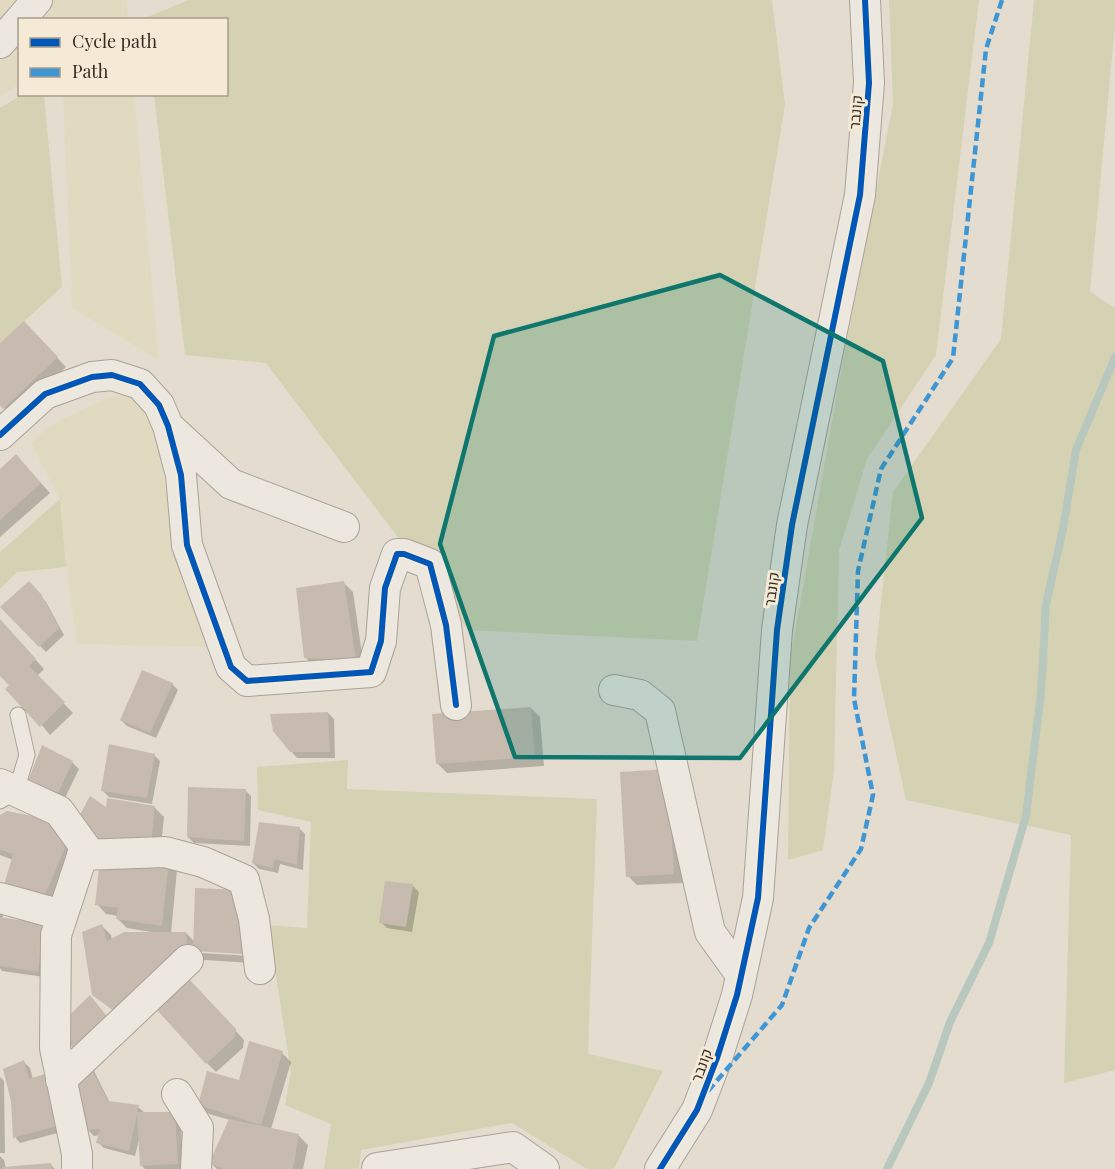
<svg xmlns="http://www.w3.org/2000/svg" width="1115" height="1169" viewBox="0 0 1115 1169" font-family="'Playfair Display',Heebo,serif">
<rect width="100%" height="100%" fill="#e4dcce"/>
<path fill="#e2dac0" d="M0,0H131L126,2L128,19L20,20L19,84L0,97Z
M63,95H134L159,360L72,308Z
M111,396H134L157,433L167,496L211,647L77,644L66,567L60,500L31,443L51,425Z"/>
<path fill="#d4d2b2" d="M189,0H772L785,105L697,641L468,630L266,363L185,355L154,95L226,94V20L145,18Z
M889,0H979L936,355L867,459L839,551L834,770L823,850L788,860L790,661L842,365L893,104Z
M1034,0H1115V24L1090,292L1115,308V1070L1064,1083L1071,835L906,800L875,658L893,492L1001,339Z
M22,95H44L62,287L0,343V108Z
M60,499L66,567L17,572L0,589V552Z
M348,760L347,789L597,799L588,1054L663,1071L614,1169H587L512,1123L361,1150L359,1169H324L331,1124L285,1105L291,1072L268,925L307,928L311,822L258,810L257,767Z"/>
<path fill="#0003" fill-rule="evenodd" d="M24,323L66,367L13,417L0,404V345Z
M25,466L50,493L0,537V471Z
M343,582L353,592L364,668L315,667L305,657Z
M29,583L46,602L64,635L46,652L2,607Z
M0,621L44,669L37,676L73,713L50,735L0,674Z
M172,684L178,690L156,738L127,726L121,720Z
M531,708L540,717L544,766L447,773L437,763Z
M328,713L334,719L335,758H297L291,751Z
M42,747L73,763L79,769L65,798L35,787Z
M154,755L160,761L152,804L109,797L103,791Z
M677,780L683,883L637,885L628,876Z
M245,790L251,796L250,846L194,843L188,837Z
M91,798L107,810L108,800L154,807L164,817L160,855L141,856V859L168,861L177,870L171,933H186L195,942L197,889L244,892L254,901L252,963L204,960L196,952L197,961L127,1022L93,994L84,933L102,926L111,935L112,940L124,933H151V932L127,928L118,919V916L106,914L97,904L101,860H109L99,850L94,838L78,821ZM202,950L251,953V956L202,953Z
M0,817L77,849L53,908L13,860L0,855Z
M299,828L305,834L303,870L280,864L278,873L259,869L253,863Z
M387,883L413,886L419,892L412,932L387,928L381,922Z
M0,905L4,909L2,919L43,926L44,977L2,971L0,968Z
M197,988L244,1040L243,1048L216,1072L207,1063Z
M282,1053L291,1062L271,1129L298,1135L308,1145L303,1169H217L211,1163L230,1120L209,1114L200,1105L240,1082Z
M24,1062L30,1068L33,1079L69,1130L20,1143L15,1137Z
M92,1067L110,1103L138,1107L145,1113L181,1120L183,1169H145L141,1165L139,1140L135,1156L104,1148L98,1142L100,1135L94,1136L87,1129Z
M0,1077L4,1081L5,1153H0Z
M0,1156L4,1160L6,1169L50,1164L55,1169H0Z"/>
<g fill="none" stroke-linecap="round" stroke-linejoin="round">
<path stroke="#b9c8be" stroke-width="8" d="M887,1169L929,1083L950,1022L989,943L1026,816L1041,693L1046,604L1063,529L1076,450L1115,357"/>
</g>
<path fill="#c7bbaf" d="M24,321L58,357L3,409L0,406V343Z
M16,454L41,483L0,520V469Z
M29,581L41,594L59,628L39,647L0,607Z
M344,581L356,660L304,658L296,588Z
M0,619L36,659L29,666L65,702L40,727L5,689L9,685L0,676Z
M142,670L173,683L150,733L120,720Z
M531,707L535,757L436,764L432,714Z
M328,712L330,752H290L273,731L270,714Z
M109,744L155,754L147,798L101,791Z
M42,745L73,761L58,793L28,781Z
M668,769L674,874L626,877L620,772Z
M188,787L246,789L244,841L187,837Z
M90,796L106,807L107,798L155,806L151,846L98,850L76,822Z
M7,811L48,819L69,838L43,900L3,889L13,854L0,850V815Z
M259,822L300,827L297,865L274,859L273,868L252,863Z
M100,859H169L162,926L116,919L118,908L95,905Z
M385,881L413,884L406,927L379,923Z
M195,888L245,890L243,954L193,951Z
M0,917L44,924L38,972L0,966Z
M102,924L107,941L124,932H186L188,952L117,1013L92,995L82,932Z
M187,977L236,1029L234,1038L206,1064L156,1009Z
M90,995L114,1025L80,1056L56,1028Z
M249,1041L283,1051L261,1125L198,1105L207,1071L239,1080Z
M86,1059L108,1101L139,1105L137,1112H175L178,1164L140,1166L137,1115L129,1151L96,1143L100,1129L86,1130L73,1070Z
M24,1060L29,1079L48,1073L64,1124L13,1138L11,1101L3,1069Z
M229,1119L299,1134L293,1169H224L209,1163Z
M51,1163L52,1169H2V1167Z"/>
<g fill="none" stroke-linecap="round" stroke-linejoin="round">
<g stroke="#a9a298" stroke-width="17">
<path id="service" d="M0,801L16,791L27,755L18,715"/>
</g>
<g stroke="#a9a298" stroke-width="32">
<path id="minor" d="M20,20L37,0
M0,43L20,20
M168,426L231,484L344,527
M0,435L45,394L92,377L112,375L140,384L159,405L168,426L181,475L187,545L231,667L247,681L371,672L381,641L385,588L397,554H404L430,564L446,625L456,705
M614,690L640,695L660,711L710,932L741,975
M0,784L59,811L85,847L56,935L55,1048L77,1154V1169
M82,855L165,852L203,862L244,880L254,919L260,969
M0,898L62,915
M61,1080L188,960
M177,1094L198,1128L196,1169
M377,1168L513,1147L544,1169
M660,1169L697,1110L717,1058L737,995L758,898L777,630L792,525L860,195L869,83L865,0"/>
</g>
<use href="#service" stroke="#ece8e0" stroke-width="15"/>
<use href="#minor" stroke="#ece8e0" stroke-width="30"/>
<path stroke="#3e96d5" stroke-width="4.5" stroke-dasharray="9 4.5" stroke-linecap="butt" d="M708,1091L782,1005L809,928L861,849L873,795L854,699L858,571L881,469L953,358L986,49L1002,0"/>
<g stroke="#f4ead6" stroke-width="10">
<path id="cycleway" d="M0,435L45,394L92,377L112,375L140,384L159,405L168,426L181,475L187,545L231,667L247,681L371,672L381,641L385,588L397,554H404L430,564L446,625L456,705
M660,1169L697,1110L717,1058L737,995L758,898L777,630L792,525L860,195L869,83L865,0"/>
</g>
<use href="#cycleway" stroke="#0057b8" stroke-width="6"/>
</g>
<path fill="#0f766e" fill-opacity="0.2" stroke="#0f766e" stroke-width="4.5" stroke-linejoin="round" d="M720,275L883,361L922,518L740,758L515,757L440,544L494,336Z"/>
<g text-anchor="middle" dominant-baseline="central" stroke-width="6" stroke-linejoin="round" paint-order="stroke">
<g font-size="15" fill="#382a20" stroke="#f4ead6">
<text transform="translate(855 112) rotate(-85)">קונבר</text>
<text transform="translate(771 589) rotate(-82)">קונבר</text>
<text transform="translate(701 1065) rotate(-70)">קונבר</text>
</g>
</g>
<rect x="18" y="18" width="210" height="78" fill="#f4ead6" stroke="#a99d8d" stroke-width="1.5"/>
<rect x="30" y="38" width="30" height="9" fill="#0057b8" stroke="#a99d8d" stroke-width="1.5"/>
<text x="72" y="48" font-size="18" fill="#382a20">Cycle path</text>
<rect x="30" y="68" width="30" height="9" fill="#3e96d5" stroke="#a99d8d" stroke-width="1.5"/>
<text x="72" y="78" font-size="18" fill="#382a20">Path</text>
</svg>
